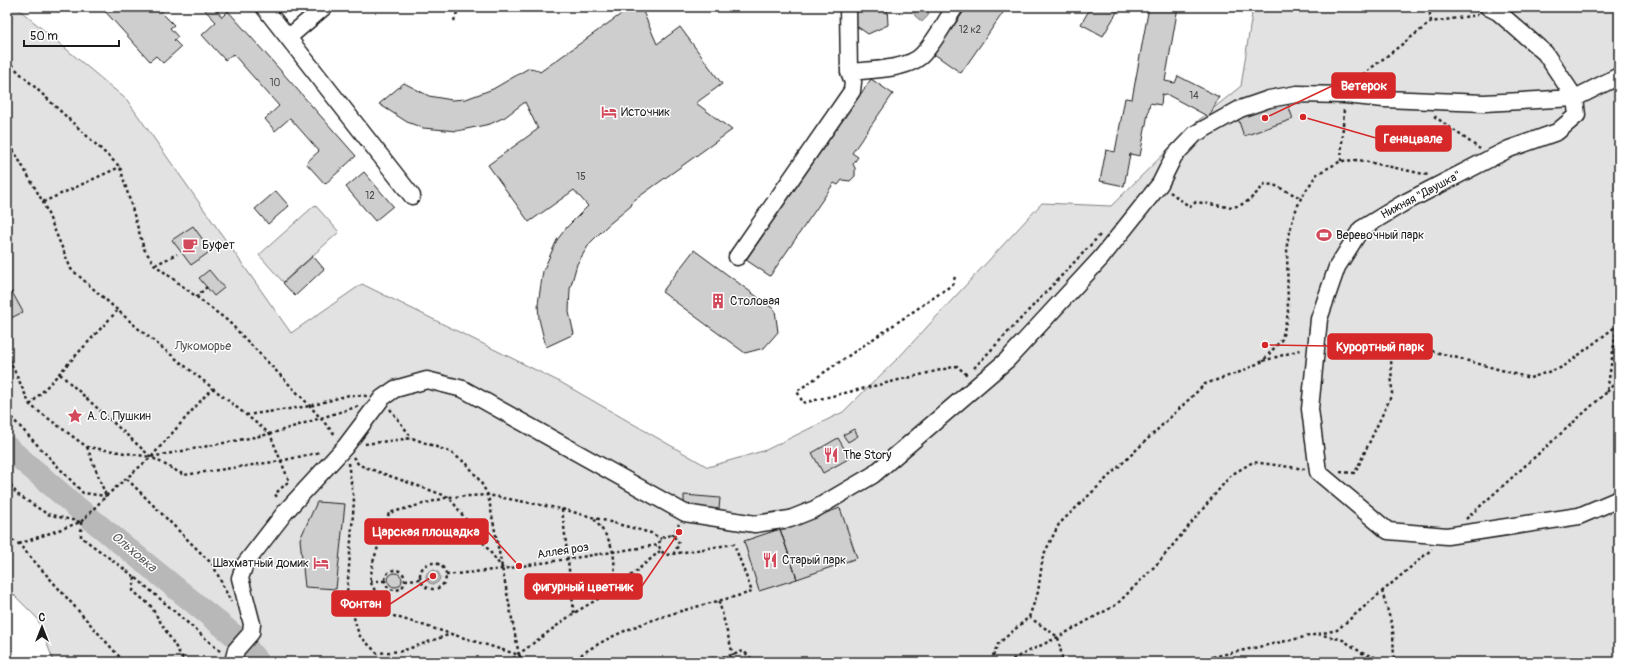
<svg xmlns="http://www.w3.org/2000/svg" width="1626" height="669" viewBox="0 0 1626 669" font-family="Pangolin,sans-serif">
<rect width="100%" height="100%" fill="#fff"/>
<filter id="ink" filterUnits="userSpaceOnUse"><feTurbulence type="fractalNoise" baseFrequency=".025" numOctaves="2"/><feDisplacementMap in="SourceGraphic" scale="8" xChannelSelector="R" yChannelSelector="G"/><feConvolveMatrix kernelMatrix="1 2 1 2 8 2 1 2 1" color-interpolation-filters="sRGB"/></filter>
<g filter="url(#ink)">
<path fill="#e2e2e2" stroke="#7f7f7f" d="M7,7H16L127,100L291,333L362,284L562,383L708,467L766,450L843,412L900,356L1042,203L1111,206L1194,124L1241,86L1253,7H1619V662H54L37,618L7,588Z
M315,205L339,232L283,282L259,255Z"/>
<path fill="#b8b8b8" stroke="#7a7a7a" d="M912,7H930L928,16L922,22L915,16Z
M426 577a7 7 0 1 1 14 0a7 7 0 1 1-14 0Z"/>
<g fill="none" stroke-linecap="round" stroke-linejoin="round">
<path stroke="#b8b8b8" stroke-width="23" d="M7,447L80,510L241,641L258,662"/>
</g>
<path fill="#cecece" stroke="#1c1c1c" d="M106,7H167L161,12L174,25L170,28L178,37L174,40L181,47L163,63L156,56L150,61L103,9Z
M202,7H214L222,17L228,11L356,156L325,184L306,163L319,151L290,118L275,131L265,119L279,106L233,54L225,60L202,35L216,22Z
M280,7H290L285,12Z
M631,7H641L657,44L680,27L722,84L696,103L732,130L633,201L631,206L608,225L590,243L577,264L570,289L569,312L574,334L546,347L539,319L538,304L543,271L557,240L567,227L588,206L574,190L529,222L488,165L538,129L525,102L505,117L490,124L457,131L423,128L407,122L379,104L404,83L429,96L452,100L466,99L493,89L529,68L535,69L540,72Z
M855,7H887L888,25L868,34L855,25Z
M967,7H1007L961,73L934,54Z
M1091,7H1120L1103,36L1081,24Z
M1149,7H1178L1165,81L1175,83L1178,76L1219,97L1209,117L1168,95L1162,94L1161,105L1150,103L1140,156L1130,154L1124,186L1100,181L1106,150L1115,152L1125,98L1132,99Z
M871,79L893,94L852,153L858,157L853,164L855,168V176L850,181L842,180L838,185L834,183L770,276L746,260Z
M1286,99L1293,119L1244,136L1237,116Z
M364,172L393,206L375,221L346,187Z
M276,191L289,206L268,224L255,209Z
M193,226L211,251L191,265L172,240Z
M694,250L775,310L778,332L764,348L745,353L662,292Z
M313,256L324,269L295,296L283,283Z
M209,270L224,288L214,296L199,278Z
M12,292L23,312L7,320V294Z
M854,429L858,436L848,442L843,435Z
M838,438L850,458L823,473L812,453Z
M684,495L720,498L719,509L706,508L705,512L684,506Z
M317,502L345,504L336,589L305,587L300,539Z
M840,508L857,558L797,579L780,529Z
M780,529L797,579L759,591L744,541Z
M388 580a7 7 0 1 1 14 0a7 7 0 1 1-14 0Z
M7,654L12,662H7Z"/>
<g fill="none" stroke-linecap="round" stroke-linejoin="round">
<g stroke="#1c1c1c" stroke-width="19">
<path id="minor" d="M264,7L412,196
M1488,7L1498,12L1545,53L1575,98L1577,115L1557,132L1509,149L1491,158L1402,204L1361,229L1337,267L1319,319L1310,409L1318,472L1388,531L1447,536L1579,516L1619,499
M289,37L324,7
M849,72C869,70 909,70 923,54C936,40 945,22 955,7
M737,257L852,91L853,82L849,72L848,7
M233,662L236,650L251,633L252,624L240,578L245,564L286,511L345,447L382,398L395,389L427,380L463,389L685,513L755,524L790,519L815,509L873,475L1007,360L1101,258L1160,184L1174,156L1195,134L1240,109L1269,99L1297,94L1345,95L1384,99L1484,103L1575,98L1619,76"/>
</g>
<path stroke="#1c1c1c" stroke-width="2.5" stroke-dasharray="3 3" stroke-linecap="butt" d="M1429,7L1431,22
M454,21L459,7
M7,61L120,167L144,249L155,265L228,321L310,406L336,436
M1353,82L1431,22L1478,15
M1434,116L1480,149
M7,139L43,202L71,269L140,330L270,434L289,481L275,494L278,499
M1341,161L1344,108
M1170,192L1190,207L1196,202C1234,207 1238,215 1265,184L1274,185L1301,198
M43,202L120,167
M155,265L177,254
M955,277L952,285L797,391L803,403L957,366L967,375
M196,297L207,287
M7,354L30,405L87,447L151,457L270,434L359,406
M1263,361L1303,349
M974,368L1101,234
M60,374L151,457L184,475L280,461L321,452
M1607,392L1619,378
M30,405L117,311
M390,409L412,438
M7,413L83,493L106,496
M246,415L310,406L349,395L367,396
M365,444L412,438L450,452L467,464L480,481L488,495L519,655
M87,447L106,496
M353,457L359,465L449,497L503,569
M348,463L354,501L347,593L359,635L377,653L402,651L451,634
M1340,472L1355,473L1392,394L1391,356L1407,344L1530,378L1563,367L1619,324
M127,479L213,565L231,602
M7,480L17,494L47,514L80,522
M562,509L574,613
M594,519C617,547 614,554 615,589
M1466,519L1607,392L1617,325V259L1619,253
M81,522V537L135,577L221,652
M672,536L679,524
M7,537L19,544L124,662
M19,544L81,522L106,496L151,457L212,388
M420 576a13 13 0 1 1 26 0a13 13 0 1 1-26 0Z
M385 580a10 10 0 1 1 20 0a10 10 0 1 1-20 0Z
M446,575L503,569L658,545
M135,577L133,591L150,605L185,662
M405,580L421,579
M370,581H385
M1382,591L1393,629L1394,662
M719,601L733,655
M1029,617L1058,637L1063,662
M1318,634L1343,640L1362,653L1390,662
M508,662L574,613L615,589L660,551
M525,662L519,655L387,614L370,581L373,562L389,513L449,497L488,495L562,509L651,533L661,539
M571,662C623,622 690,609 752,592L734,544L666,555C647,542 672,525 679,544L674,553
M687,662L733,655L743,651L752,659L749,662
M994,662L993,656L998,644L1029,617L1038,592L1043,556L1059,524L1205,384L1240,372L1263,361L1282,339L1288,314L1287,243L1294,215L1301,198L1317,174L1341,161L1359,160L1428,175
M1007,662L1058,637L1116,605L1158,563L1231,475L1253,462L1305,469
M1189,662L1337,630L1432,549"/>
<use href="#minor" stroke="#fff" stroke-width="16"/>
</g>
</g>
<defs>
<g id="hotel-bare" transform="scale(1.2)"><path d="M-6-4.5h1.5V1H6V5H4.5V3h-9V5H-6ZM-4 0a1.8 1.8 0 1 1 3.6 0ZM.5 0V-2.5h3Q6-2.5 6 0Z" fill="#d1495b" stroke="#fff" stroke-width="2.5" paint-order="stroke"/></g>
<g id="stadium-bare" transform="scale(1.2)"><path d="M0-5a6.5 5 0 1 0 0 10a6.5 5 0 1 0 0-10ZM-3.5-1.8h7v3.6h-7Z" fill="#d1495b" stroke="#fff" stroke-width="2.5" paint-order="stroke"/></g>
<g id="cafe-bare" transform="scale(1.2)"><path d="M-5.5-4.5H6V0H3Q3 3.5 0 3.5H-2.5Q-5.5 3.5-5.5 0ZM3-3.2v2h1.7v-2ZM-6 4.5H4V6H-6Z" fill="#d1495b" stroke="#fff" stroke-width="2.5" paint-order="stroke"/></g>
<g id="building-bare" transform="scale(1.2)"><path d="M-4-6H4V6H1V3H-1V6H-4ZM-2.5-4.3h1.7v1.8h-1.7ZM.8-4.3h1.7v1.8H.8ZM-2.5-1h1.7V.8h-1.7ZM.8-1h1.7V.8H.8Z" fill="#d1495b" stroke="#fff" stroke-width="2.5" paint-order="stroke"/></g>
<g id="sight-bare" transform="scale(1.2)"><path d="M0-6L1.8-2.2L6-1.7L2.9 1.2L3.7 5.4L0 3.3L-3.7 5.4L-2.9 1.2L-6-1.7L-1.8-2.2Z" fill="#d1495b" stroke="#fff" stroke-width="2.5" paint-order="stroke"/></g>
<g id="restaurant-bare" transform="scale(1.2)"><path d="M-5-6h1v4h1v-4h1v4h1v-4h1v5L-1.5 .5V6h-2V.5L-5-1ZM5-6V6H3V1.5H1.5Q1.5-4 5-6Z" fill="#d1495b" stroke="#fff" stroke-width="2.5" paint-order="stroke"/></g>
</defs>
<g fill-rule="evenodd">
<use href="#hotel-bare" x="609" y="112"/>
<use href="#stadium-bare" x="1324" y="235"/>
<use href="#cafe-bare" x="190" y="245"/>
<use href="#building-bare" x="718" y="301"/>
<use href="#sight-bare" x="75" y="416"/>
<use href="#restaurant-bare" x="831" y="455"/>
<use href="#restaurant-bare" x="770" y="560"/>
<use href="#hotel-bare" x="321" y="563"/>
</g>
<g text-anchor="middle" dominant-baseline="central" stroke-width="3" stroke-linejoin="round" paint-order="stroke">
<g font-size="10" fill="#484848">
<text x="970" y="30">12 к2</text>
<text x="275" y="83">10</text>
<text x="1194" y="96">14</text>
<text x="581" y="177">15</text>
<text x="370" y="196">12</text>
</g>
<g font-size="12" fill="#1c1c1c" stroke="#fff" text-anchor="start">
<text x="621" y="112">Источник</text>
<text x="1336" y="235">Веревочный парк</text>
<text x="202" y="245">Буфет</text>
<text x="730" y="301">Столовая</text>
<text x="87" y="416">А. С. Пушкин</text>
<text x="843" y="455">The Story</text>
<text x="782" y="560">Старый парк</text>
<text x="309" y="563" text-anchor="end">Шахматный домик</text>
</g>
<g font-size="12" fill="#1c1c1c" stroke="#fff">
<text transform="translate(1421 195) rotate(-28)">Нижняя "Двушка"</text>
<text transform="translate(563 551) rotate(-9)">Аллея роз</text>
</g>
<g font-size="12" fill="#575757" stroke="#fff">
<text x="203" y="346">Лукоморье</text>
</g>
<g font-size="13" font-style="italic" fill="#5a5a5a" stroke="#fff">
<text transform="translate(134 552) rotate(40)">Ольховка</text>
</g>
</g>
<path fill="none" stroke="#d62828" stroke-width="1.5" d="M1265 118L1332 86M1303 117L1376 138M1265 345L1328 346M519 566L488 532M679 532L642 586M433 576L390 604"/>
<g fill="#d62828" stroke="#fff" stroke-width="1.5">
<circle cx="1265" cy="118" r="4"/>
<circle cx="1303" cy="117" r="4"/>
<circle cx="1265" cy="345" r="4"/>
<circle cx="519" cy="566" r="4"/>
<circle cx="679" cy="532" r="4"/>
<circle cx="433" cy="576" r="4"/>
</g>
<g fill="#d62828" stroke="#d62828" stroke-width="1.5">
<rect x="1332" y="73" width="63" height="25" rx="4"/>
<rect x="1376" y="126" width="75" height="25" rx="4"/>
<rect x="1328" y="334" width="104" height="25" rx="4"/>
<rect x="365" y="519" width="123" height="25" rx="4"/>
<rect x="525" y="574" width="117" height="25" rx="4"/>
<rect x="332" y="591" width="58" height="25" rx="4"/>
</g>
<g font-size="13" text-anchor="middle" font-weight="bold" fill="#fff">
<text x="1364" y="90">Ветерок</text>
<text x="1413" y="143">Генацвале</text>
<text x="1380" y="351">Курортный парк</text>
<text x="426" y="536">Царская площадка</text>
<text x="583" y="591">фигурный цветник</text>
<text x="361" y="608">Фонтан</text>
</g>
<rect width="1626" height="669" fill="none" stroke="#fff" stroke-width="24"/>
<rect x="12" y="12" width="1602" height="645" fill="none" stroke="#1c1c1c" stroke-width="1.5" filter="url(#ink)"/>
<g transform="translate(42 627)" stroke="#ffffff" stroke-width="3" paint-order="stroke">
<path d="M0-3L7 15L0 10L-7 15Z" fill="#1c1c1c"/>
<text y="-6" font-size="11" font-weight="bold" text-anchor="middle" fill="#1c1c1c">С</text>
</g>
<path d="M24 40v6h95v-6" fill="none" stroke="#1c1c1c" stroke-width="2"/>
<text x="30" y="40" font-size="12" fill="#1c1c1c" stroke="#ffffff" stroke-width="3" paint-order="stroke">50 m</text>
</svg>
